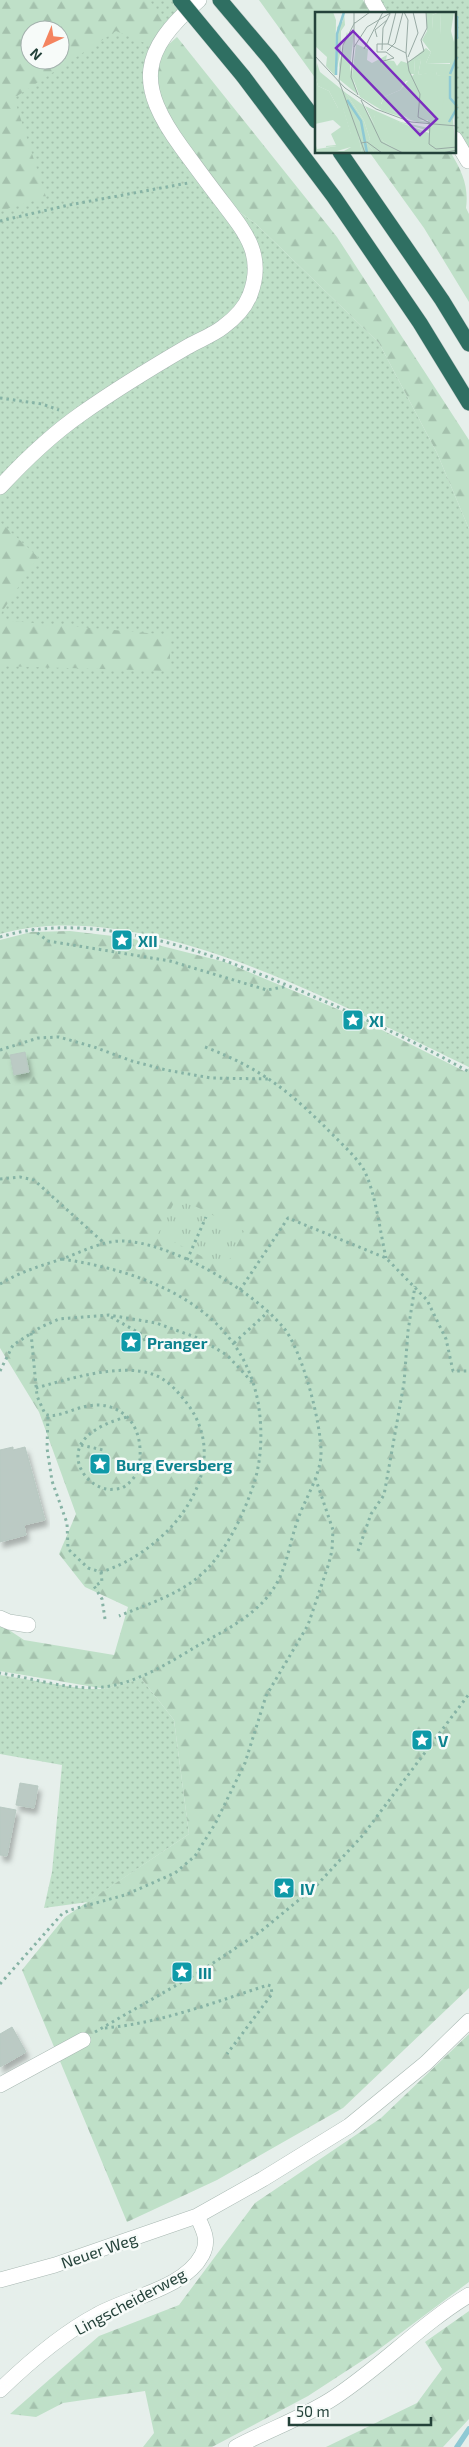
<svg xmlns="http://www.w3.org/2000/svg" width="469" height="2447" viewBox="0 0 469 2447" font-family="'Exo 2',sans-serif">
<defs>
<pattern id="grass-dots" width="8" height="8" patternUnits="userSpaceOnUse" patternTransform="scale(1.25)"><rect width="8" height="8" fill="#bfe0c8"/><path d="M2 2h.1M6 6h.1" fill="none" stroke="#a4c1ad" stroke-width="1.8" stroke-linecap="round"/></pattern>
<pattern id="forest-firs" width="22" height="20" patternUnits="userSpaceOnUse" patternTransform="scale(1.25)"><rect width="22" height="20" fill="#bfe0c8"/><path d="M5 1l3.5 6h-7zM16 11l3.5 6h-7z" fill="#a4c1ad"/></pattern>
<pattern id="park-tufts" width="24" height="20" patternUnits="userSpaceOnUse" patternTransform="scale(1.25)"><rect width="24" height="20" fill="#bfe0c8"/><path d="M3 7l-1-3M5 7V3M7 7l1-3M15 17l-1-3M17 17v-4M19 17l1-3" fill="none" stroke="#a4c1ad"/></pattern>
<filter id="shadow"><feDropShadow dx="3" dy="5.5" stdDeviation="2.5" flood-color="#0004"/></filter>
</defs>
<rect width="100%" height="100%" fill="#e6efeb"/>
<path fill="url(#grass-dots)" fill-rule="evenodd" d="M0,0H193L165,23L154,53L217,196L256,224L379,343L437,453L469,529V1067C341,1006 144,894 0,934ZM30,30H60V60H30Z
M378,0H469V154L455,130V14H386Z
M0,1675L85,1689H106L141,1678L174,1720L189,1834L88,1902L44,1908L52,1872L62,1765L0,1754Z"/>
<path fill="url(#forest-firs)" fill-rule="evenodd" d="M0,0H149L165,20L152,46L116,31L14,98L46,197L0,211ZM30,30H60V60H30Z
M259,0H363L371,14H316V79Z
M177,37L337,237L469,440V529L437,453L379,343L256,224L230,205L169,121L156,78L160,52Z
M370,153H451C462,171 469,187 466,208L469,214V302L424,228Z
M0,522L38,557L0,615Z
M0,620L170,635V671L0,666Z
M70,931L130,938L225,962L354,1016L466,1072L469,1068V1988L343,2108L217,2180L127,2222L22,1970L65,1917L189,1834L174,1720L141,1678L106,1689L0,1671V1624L24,1640L114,1655L128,1607L85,1587L59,1554L76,1514L39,1412L0,1348V940L31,932Z
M469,2034V2282L374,2353L308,2396L212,2447H143L154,2433L145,2391L63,2403L36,2417L10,2414L99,2336L179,2305L255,2203L381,2118Z
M469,2311V2419L443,2447H326L417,2403L442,2369L425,2342Z"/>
<path fill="url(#park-tufts)" d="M177,1197L244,1231L225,1268L158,1234Z"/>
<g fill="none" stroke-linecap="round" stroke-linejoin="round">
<path stroke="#8ec9d4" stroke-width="5.5" d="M457,2447L469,2429"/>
</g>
<path fill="#bbcac4" stroke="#b8c9c2" filter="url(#shadow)" d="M25,1052L29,1072L14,1075L10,1055Z
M13,1447V1450L25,1447L45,1520L24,1525L26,1535L0,1542V1450Z
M20,1783L38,1786L34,1808L16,1805Z
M0,1807L16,1810L7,1856L0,1855Z
M12,2027L26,2052L0,2067V2034Z"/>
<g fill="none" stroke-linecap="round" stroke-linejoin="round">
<g stroke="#a8b8b2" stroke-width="16">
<path id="minor" d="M372,0L380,14
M455,139L468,161
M0,487C25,460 51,435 81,414C115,390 151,368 187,347C199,340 213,335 223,327C234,319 245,308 250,295C265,256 246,233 223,203C209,185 196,167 182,148C136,85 139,52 199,0
M0,1618L9,1622L28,1625
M0,2085L83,2040
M0,2280L55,2265L197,2216L263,2179L349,2126L426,2063L469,2021
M0,2390C29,2362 61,2334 97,2315C128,2297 184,2289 202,2255C210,2240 203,2229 197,2216
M236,2447C268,2430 305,2417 335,2397C382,2366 421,2324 469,2295"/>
</g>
<g stroke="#c2cac8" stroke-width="16">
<path id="highway" d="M220,0L270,59L316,121
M243,76L334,197L420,323L469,403
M340,152L442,300L469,344"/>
</g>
<path stroke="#86b3a5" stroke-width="3" stroke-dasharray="2.5 4" stroke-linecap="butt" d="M0,221L69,205L188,183
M0,398L42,404L59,410
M32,929L48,941L170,961L267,990L288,986
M0,937C102,906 229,960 322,1000C372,1022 422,1045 469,1072
M205,1047C263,1069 293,1094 335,1137C345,1147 359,1160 365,1172C376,1196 380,1231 386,1258
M0,1050L38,1038L59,1037L94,1047L132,1061L166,1070L211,1078L269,1079
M0,1179L20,1177L34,1180L104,1243
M62,1259C148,1272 240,1307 258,1402C263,1431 262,1464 251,1492C240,1522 223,1557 197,1578C175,1596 145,1605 119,1616
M187,1260L206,1217
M0,1284C20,1272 40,1266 62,1259C82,1252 101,1241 122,1241C171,1242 252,1290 283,1327C302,1349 322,1425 321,1455C320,1476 305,1499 298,1519C291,1538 288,1560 279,1579C262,1613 229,1628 197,1646C169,1663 135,1684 103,1687C69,1691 33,1678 0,1673
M240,1290L288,1218L386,1258L427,1300L446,1339L453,1371H469
M111,1317L148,1338L134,1344
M31,1333L37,1396L45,1414C62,1423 92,1389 125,1415C137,1425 141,1442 140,1457C140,1471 134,1481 122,1488C117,1489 111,1490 106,1489C87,1485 71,1463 81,1444C89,1430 112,1420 128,1417
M148,1338L160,1342
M234,1343L268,1312
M0,1371L13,1345L41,1327L59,1319L109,1315L156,1323L198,1338L227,1355L253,1383
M36,1388C69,1379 119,1363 152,1374C168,1379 179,1393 189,1406C236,1473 165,1553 101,1572L88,1568L68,1549L67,1523L52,1481L47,1448L48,1415
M81,1445L103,1450V1454
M358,1551L371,1514L384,1495L404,1383L408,1331L415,1286
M101,1572L102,1582L94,1586L102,1599L105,1619
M0,1984L62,1914L70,1910L125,1895L175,1873L195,1856L215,1824L245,1763L266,1696L308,1625L329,1563L332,1550L333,1530L315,1477
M105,2028C161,2023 215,2002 268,1985L271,1986L272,1994L227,2054
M95,2032L201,1971L260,1932L317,1885L363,1835L469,1694"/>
<use href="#minor" stroke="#fff" stroke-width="15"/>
<use href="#highway" stroke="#2f6f62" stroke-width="15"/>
<g stroke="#c2cac8" stroke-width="16" stroke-linecap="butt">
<path id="highway-bridge" d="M180,0L243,76"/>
</g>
<use href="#highway-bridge" stroke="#2f6f62" stroke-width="15"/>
</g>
<defs>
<g id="sight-square" transform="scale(1.125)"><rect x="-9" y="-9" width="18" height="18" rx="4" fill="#0f9aa8" stroke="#f7fbf9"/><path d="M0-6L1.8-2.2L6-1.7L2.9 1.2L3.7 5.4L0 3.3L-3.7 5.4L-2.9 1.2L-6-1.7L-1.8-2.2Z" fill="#fff"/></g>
</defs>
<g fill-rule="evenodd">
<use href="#sight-square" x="122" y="940"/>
<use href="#sight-square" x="353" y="1020"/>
<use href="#sight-square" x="131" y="1342"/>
<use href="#sight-square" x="100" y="1464"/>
<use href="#sight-square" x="422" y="1740"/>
<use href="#sight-square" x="284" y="1888"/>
<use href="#sight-square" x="182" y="1972"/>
</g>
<g text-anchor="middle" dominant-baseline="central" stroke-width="5" stroke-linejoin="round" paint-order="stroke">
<g font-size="16" font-weight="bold" fill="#0d838f" stroke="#f7fbf9" text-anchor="start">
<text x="138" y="940">XII</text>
<text x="369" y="1020">XI</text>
<text x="147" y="1342">Pranger</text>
<text x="116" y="1464">Burg Eversberg</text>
<text x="438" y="1740">V</text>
<text x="300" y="1888">IV</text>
<text x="198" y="1972">III</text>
</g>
<g font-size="16" fill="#24423a" stroke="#f7fbf9">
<text transform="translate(99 2250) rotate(-19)">Neuer Weg</text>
<text transform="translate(130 2301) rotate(-28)">Lingscheiderweg</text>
</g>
</g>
<g transform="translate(315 12)">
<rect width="141" height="141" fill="#e6efeb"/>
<path d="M0,0H18L21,8L20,64L11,54L12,45L0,34ZM111,0H123L117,3L118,17H123L126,23L125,0H139L136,19L139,30L141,13L142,96L138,108L141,141H86L68,129L61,116L59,103L62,102L114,121L113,108H97L66,93L69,85L85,78L99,62L100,46L106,48L103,63L121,59L122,63L131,64L135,58V51H111L116,40L107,28L112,19ZM2,51L5,60L31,81L49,109L55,127L51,130L60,141H47L43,122L36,123L28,96H23L14,79L3,74L0,62ZM0,131L2,137L22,134V139H29L36,135L37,140L0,141Z" fill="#bfe0c8"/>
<path d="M29,0L30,13L26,19V38L22,56V15L28,9ZM125,0L126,23L124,30L123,17H118L117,3ZM32,20L34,26L39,21L35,56L42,82L25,68L24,52ZM41,32L53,37L52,48L57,51L72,43L71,48L79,49L82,54L86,49L92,51L111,36L116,40L111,51L136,52V67L122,63L121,60L103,63L106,48L100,47L99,62H96L98,68L91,69L85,78L69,85L66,92L91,106L115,110L118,104L114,101L121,85L129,84L125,112L102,110L68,99L45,85L37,64ZM0,62L3,74L14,79L23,96L28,95L36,122H43L47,141H36V135L22,139V134L11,135L17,141H7L12,139L11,134L21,133L16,122L26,115L18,108L0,112ZM31,81L48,93L60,114L50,94L86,110L114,116V119L59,103L68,129L86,141H60L51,130L55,127L49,109Z" fill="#bfe0c8"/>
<path fill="none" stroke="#8ec9d4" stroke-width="2.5" d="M142,4V27M135,62L142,45M21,63L22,22L29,0M135,64V86L142,94M32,88L46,109L52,141M134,110L142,96"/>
<path fill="none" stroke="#98aaa4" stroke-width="1" d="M89,0L93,8L91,41M40,10L28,33L24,69L50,141M40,11L55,0M62,25L60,18L72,8M73,32L81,0M39,35V0M49,37L68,0M67,38L68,16L75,2M72,39L80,31L88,0M0,44L30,76L61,97L96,110L142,114M93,45L103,21L98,0M65,50L79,46L71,40H62V32H73L91,41L94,59L105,82L103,105L115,111L114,132L121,137L142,135M92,51L109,39L106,28L112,16L111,0M43,83L36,65L39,35L52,15L77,0M46,88L66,130L88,141M46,131L52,130L67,141M127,141L142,138"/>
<path fill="#7b2cbf" fill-opacity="0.15" stroke="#7b2cbf" stroke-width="2.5" d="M38,19L122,107L105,123L21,36Z"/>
<rect width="141" height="141" fill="none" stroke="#24423a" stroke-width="2.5"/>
</g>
<g transform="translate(45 45) rotate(224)"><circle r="24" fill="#f7fbf9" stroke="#a3b1ad"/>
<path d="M0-4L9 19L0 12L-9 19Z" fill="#f4845f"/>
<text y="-8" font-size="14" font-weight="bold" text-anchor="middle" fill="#24423a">N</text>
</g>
<path d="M289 2417v8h142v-8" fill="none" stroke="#24423a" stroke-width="2.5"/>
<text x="296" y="2417" font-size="15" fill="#24423a" stroke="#f7fbf9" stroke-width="4" paint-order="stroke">50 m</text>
</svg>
